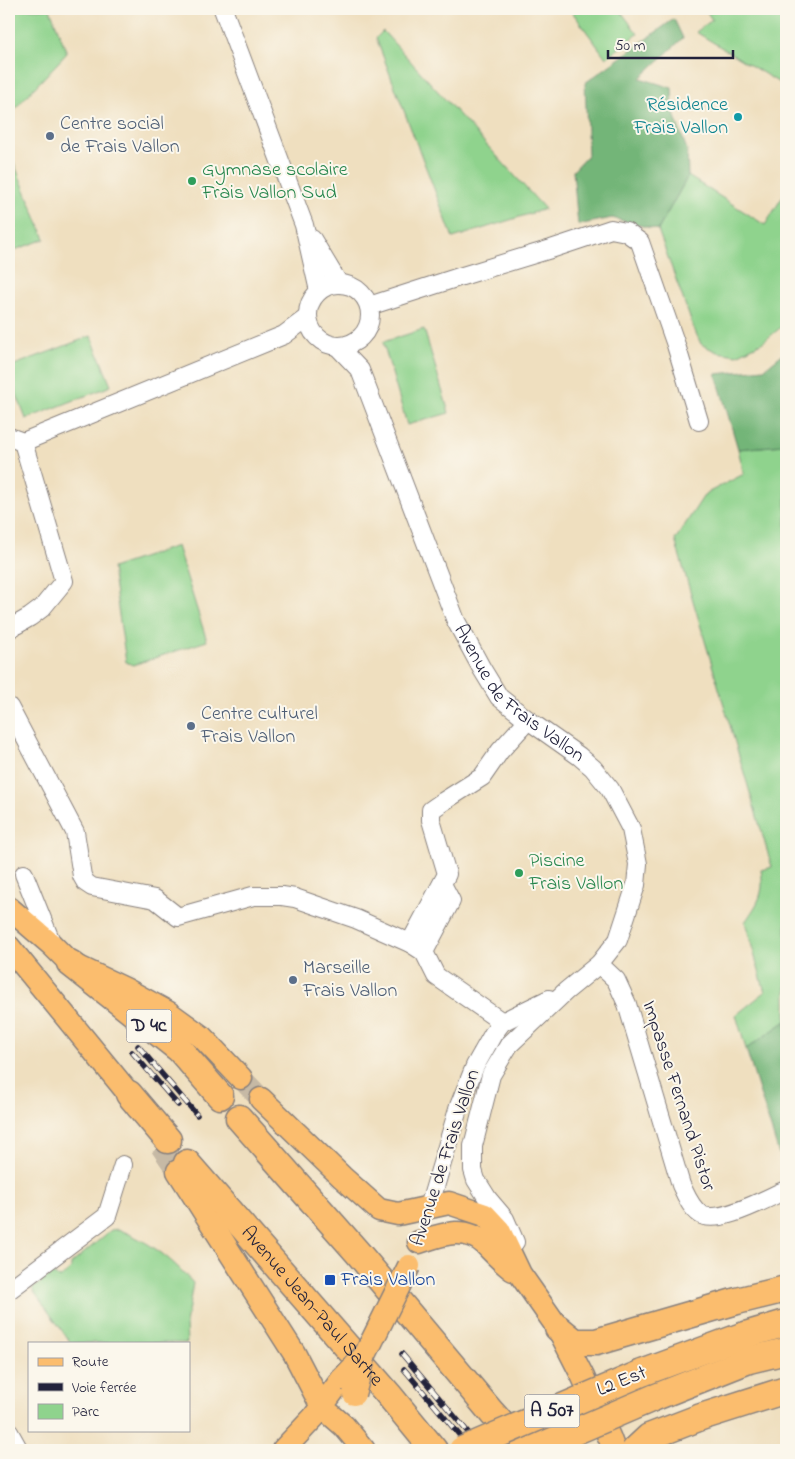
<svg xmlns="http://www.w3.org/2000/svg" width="795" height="1459" viewBox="0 0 795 1459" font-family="'Indie Flower',sans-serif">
<rect width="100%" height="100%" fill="#fbf7ec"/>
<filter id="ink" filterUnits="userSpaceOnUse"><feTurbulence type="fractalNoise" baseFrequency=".02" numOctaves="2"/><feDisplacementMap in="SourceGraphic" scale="10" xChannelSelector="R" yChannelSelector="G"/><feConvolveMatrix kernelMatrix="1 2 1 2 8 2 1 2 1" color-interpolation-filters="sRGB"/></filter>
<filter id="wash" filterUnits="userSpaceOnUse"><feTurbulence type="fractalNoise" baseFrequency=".0096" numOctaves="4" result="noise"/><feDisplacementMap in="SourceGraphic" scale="20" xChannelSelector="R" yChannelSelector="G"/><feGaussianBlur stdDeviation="1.12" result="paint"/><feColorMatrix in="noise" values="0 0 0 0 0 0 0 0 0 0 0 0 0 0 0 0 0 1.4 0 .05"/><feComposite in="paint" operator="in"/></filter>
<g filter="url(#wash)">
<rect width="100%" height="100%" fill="#efdfbf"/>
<path fill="#8fd38d" stroke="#587a64" d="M9,9H50L67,53L9,115Z
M570,9H619L638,34L606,58Z
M705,9H786V87L696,32L712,20Z
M383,31L545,209L453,238L376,38Z
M9,151L45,239L9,252Z
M688,176L765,225L786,191V323L763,342L737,355L717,352L701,344L694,329L658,230Z
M424,329L449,413L407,425L383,342Z
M91,336L111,386L26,419L9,374V367Z
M783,445L786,452V1021L746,1049L736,1015L765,992L745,922C758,903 765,894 761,870L772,867L675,540L705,494L744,474L738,449Z
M177,546L207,641L133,665L126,662L112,568Z
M118,1229C151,1243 170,1257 193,1283L186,1324L187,1343H71L32,1289L52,1274L60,1278L71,1269V1264L111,1230Z"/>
<path fill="#73b578" stroke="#4a6c5a" d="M674,19L683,38L640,78L672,88L673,111L687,150L688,176L658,230L612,218L578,225L573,171L588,155L585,83Z
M786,351V452L783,445L738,449L716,374L764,369Z
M786,1021V1169L784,1170L746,1049Z"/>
</g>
<g filter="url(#ink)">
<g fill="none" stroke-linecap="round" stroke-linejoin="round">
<path stroke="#c6b9a5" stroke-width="22" stroke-dasharray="22 11" stroke-linecap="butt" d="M241,1078L261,1099
M161,1146L178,1171"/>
<g stroke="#88807d" stroke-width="20">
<g id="minor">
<path d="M223,9L304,225L319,291"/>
<path d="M312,239L339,284"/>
<circle cx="339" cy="315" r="31"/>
<path d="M369,306L459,277L551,249L611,229L626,232L640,242L676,345L699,421"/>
<path id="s1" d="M337,346L360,370L456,621L482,669L499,697L528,720L579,756L593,768L610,789L631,829L638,864L636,885L618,940L599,964L566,991L509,1045L491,1075L473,1146V1170L476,1180L488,1199L505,1219L515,1242"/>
<path d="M9,437L23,442L284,335L308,317"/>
<path d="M9,629L30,617L42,608L64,581L23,442"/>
<path d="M9,707L75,832L82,876L86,883L92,887L155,899L178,917L253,896H282L295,898L356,919L410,943L424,952L436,976L502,1022"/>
<path d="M24,874L52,944"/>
<path d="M410,943L447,874L431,820V810L444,801L482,777L500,751L528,720"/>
<path d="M424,952L451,901L442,884"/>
<path d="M599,964L616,980L627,1004L681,1185C686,1195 690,1207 700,1214C718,1226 767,1198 786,1190"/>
<path d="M429,1207L459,1106L475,1066L493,1034L502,1022L549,999"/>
<path d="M9,1290L107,1216L123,1165"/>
<path d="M9,1432L19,1450"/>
</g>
</g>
<g stroke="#88807d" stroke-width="25">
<path id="major" d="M9,908L52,945L70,963L125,989L169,1013L202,1037L241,1078
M9,947L129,1094L138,1108
M261,1099L342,1177L379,1210L398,1214L449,1203L485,1215L499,1230L520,1274L558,1328L583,1377L610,1439L614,1450
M178,1171L294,1353L322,1407L344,1426L364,1450
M419,1242C441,1235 465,1225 485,1244C494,1253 502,1262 513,1270
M283,1450L314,1417L342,1379"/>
</g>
<g stroke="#88807d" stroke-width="29">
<g id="highway">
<path d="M70,963L179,1049L220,1096"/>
<path d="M129,1094L168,1140"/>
<path d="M239,1118L358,1253L492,1413L525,1450"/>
<path id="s2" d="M187,1163L389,1395L434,1450"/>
<path d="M558,1328L575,1342H596L737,1301L786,1289"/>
<path d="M642,1373L742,1336L786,1323"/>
<path d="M653,1398L749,1360L786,1351"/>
<path d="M635,1450L649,1437L701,1417L786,1390"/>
</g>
</g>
<use href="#minor" stroke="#fff" stroke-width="18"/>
<use href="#major" stroke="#fbbd6e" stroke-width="22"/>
<use href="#highway" stroke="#fbbd6e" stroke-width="26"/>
<g stroke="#22223b" stroke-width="5.5">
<path id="rail" d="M138,1046L197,1115
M132,1052L178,1105
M402,1354L483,1450
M404,1369L472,1450"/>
</g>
<use href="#rail" stroke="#fbf7ec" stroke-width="4" stroke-dasharray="11" stroke-linecap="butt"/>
<g stroke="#88807d" stroke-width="25" stroke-linecap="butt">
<path id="major-bridge" d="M342,1379L365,1355L409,1266
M354,1394L364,1358"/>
</g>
<g stroke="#88807d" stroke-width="29" stroke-linecap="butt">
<path id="highway-bridge" d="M462,1450L642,1373
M532,1450L653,1398"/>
</g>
<use href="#major-bridge" stroke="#fbbd6e" stroke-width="22"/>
<use href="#highway-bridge" stroke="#fbbd6e" stroke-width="26"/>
</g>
</g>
<circle fill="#0f9aa8" stroke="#fbf7ec" stroke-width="2" cx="738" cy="117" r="5"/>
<g fill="#5c6f8a" stroke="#fbf7ec" stroke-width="2">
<circle cx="50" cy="136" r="5"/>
<circle cx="191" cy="726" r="5"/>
<circle cx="293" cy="980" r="5"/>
</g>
<g fill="#2e9e5b" stroke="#fbf7ec" stroke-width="2">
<circle cx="192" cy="181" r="5"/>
<circle cx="519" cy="873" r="5"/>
</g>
<rect fill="#1a4fb4" stroke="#fbf7ec" stroke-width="2" x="324" y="1274" width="12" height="12" rx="2.5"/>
<g text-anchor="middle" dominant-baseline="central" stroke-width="4" stroke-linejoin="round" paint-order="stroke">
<g fill="#fbf7ec" stroke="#636270" stroke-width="1">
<rect x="126.5" y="1009.5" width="45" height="33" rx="4"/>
<rect x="524.5" y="1394.5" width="55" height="33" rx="4"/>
</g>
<g font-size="19" font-weight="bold" fill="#22223b">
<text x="149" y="1026">D 4c</text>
<text x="552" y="1411">A 507</text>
</g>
<g font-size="20" fill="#0d838f" stroke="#fbf7ec" text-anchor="end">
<text x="728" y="105">Résidence<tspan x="728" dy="23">Frais Vallon</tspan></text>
</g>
<g font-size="20" fill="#4e5e75" stroke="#fbf7ec" text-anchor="start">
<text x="60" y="124">Centre social<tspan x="60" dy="23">de Frais Vallon</tspan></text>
<text x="201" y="714">Centre culturel<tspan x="201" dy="23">Frais Vallon</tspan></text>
<text x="303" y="968">Marseille<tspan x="303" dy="23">Frais Vallon</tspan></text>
</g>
<g font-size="20" fill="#27864d" stroke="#fbf7ec" text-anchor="start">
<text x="202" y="170">Gymnase scolaire<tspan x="202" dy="23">Frais Vallon Sud</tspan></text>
<text x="529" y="861">Piscine<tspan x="529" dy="23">Frais Vallon</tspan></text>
</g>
<g font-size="20" fill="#22223b" stroke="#fbf7ec">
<text stroke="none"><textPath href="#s1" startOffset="400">Avenue de Frais Vallon</textPath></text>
<text transform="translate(678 1096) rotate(72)">Impasse Fernand Pistor</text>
<text transform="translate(446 1158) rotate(-72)">Avenue de Frais Vallon</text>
<text stroke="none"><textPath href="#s2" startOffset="190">Avenue Jean-Paul Sartre</textPath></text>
<text transform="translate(622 1382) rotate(-22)">L2 Est</text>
</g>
<g font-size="20" fill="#164399" stroke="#fbf7ec" text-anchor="start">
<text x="341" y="1280">Frais Vallon</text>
</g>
</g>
<rect width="795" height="1459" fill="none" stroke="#fbf7ec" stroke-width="30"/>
<rect x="28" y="1342" width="162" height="90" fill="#fbf7ec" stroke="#a4a2a5"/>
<rect x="38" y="1358" width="25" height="8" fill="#fbbd6e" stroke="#a4a2a5"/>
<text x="72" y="1366" font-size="15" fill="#22223b">Route</text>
<rect x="38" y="1383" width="25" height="8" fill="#22223b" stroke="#a4a2a5"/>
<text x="72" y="1392" font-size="15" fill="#22223b">Voie ferrée</text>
<rect x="38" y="1404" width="25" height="15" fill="#8fd38d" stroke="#a4a2a5"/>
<text x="72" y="1416" font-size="15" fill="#22223b">Parc</text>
<path d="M608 50v8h125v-8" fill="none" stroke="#22223b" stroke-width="2.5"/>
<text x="615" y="50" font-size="15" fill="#22223b" stroke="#fbf7ec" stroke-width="4" paint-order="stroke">50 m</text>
</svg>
